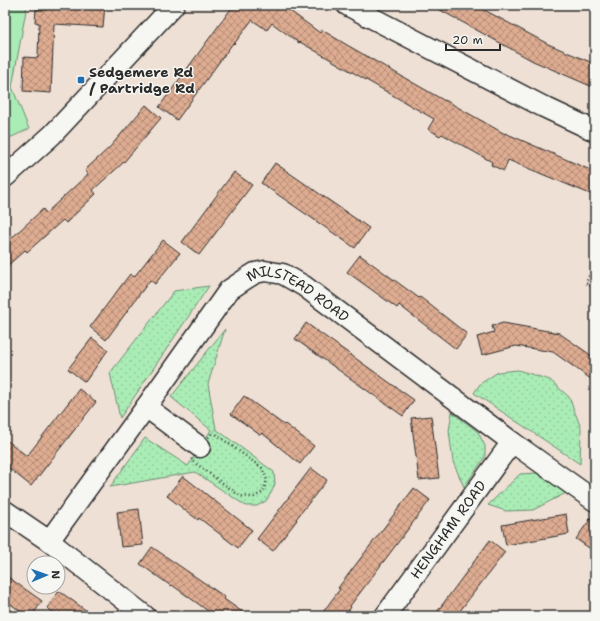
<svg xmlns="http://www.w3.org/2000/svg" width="600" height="621" viewBox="0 0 600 621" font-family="'Shantell Sans',sans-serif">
<defs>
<pattern id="grass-dots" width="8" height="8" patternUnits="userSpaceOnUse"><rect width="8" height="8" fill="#aaecb6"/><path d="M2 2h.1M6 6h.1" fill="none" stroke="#92cb9d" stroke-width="1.8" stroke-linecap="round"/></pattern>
<pattern id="building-cross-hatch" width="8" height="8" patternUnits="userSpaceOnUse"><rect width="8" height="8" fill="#deac91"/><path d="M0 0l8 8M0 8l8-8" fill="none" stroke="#b48c77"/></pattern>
</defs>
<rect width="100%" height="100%" fill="#efe0d5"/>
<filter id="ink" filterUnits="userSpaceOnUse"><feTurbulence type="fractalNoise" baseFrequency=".025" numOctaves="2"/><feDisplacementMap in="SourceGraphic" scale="8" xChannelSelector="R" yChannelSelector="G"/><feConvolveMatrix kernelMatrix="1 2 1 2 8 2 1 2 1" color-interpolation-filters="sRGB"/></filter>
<g filter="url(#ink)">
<path fill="url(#grass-dots)" stroke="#6a8c70" d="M209,286L120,418L110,373L174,291Z
M225,329L208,384L216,429L274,472L275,484L271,493L266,501L257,506H246L195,472L110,487L145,438L188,466L211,430L171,397Z
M518,370L550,380L569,397L581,428L580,464L474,393L480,384L498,372Z
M452,412L478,432L485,446V457L464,487L453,462L449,431Z
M537,473L566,493L533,510L506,511L488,505L520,474Z"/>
<path fill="#aaecb6" stroke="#6a8c70" d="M5,5H27L12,87L29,129L5,140Z"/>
<path fill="url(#building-cross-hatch)" stroke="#2b2b2b" d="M47,5H105L103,27L54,24L51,93L23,91L24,57L38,58L39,23L35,22L36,9L47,10Z
M231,5H282L320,33L322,30L347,45L445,101V100L505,134V133L595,172V196L508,160L504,171L491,165L492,162L442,134L440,136L428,129L434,119L300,42L299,43L272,23L267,30L252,20L234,44L233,43L177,120L159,107L233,6Z
M431,5H475L548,44L595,64V88L533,61Z
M146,105L161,118L124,162L93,190L96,194L66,223L63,220L27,252L25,250L5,268V244L43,209L46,213L88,174L85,170L110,147Z
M275,163L369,228L355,248L261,183Z
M234,172L252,185L199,255L182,242Z
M163,240L180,253L155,284L150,280L106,340L90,327L130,274L134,277Z
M360,255L419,298L420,297L467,334L456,349L399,305L397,308L347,272Z
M306,323L414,400L403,416L295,339Z
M503,323L559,333L595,358V382L553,352L516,346L482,355L477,337L494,332L492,326Z
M92,338L108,350L85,382L68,369Z
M79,389L96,402L31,486L5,465V439L27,456Z
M244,396L284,425L285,424L314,446L300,464L262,433L260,435L231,414Z
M431,416L439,478L419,480L411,418Z
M311,468L327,480L296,519L297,520L273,551L257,539Z
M183,476L252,530L238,548L199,518L198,520L167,496Z
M414,488L430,500L350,606L351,607L345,616H320L340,589L338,588Z
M139,509L143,545L121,547L117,512Z
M595,512V552L576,539Z
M566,514L569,534L506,545L502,525Z
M490,540L505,552L456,616H434Z
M152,547L225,597L224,599L248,616H215L172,585L171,586L140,564Z
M5,575L42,601L32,616H27L5,600Z
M59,591L94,616H59L47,608Z"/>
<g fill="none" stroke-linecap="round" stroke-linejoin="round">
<g stroke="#2b2b2b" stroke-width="23">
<g id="minor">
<path d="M347,5L544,107L595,131"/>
<path d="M5,177L52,135L174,5"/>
<path d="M146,407L200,447"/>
<path d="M5,511L49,541L145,616"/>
<path id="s1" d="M49,541L146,407L229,290L247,278L255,273L265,271L283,274L304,286L512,442L595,501"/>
<path id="s2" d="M385,616L512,442"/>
</g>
</g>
<path stroke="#2b2b2b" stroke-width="2.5" stroke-dasharray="1 3" stroke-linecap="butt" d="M595,261L586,283L595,289
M213,432L262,468L267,480L263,492L254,497L240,496L191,460L200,447Z"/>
<use href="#minor" stroke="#f6f6f2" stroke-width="20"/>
</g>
</g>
<rect fill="#1f6fb2" stroke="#f6f6f2" stroke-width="1.5" x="77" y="76" width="8" height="8" rx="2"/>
<g text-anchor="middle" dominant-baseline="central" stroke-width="3" stroke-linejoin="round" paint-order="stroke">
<g font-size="14" font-weight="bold" fill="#2b2b2b" stroke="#f6f6f2" text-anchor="start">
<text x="89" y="72">Sedgemere Rd<tspan x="89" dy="16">/ Partridge Rd</tspan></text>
</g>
<g font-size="14" fill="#2b2b2b" stroke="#f6f6f2">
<text stroke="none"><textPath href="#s1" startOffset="389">MILSTEAD ROAD</textPath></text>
<text stroke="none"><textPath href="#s2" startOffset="107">HENGHAM ROAD</textPath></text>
</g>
</g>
<rect width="600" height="621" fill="none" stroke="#f6f6f2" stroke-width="20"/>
<rect x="10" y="10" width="580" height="601" fill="none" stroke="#2b2b2b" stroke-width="1.5" filter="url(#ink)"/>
<g transform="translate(46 575) rotate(88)"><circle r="19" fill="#f6f6f2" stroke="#a5a5a2"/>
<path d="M0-3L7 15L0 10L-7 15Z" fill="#1f6fb2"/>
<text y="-6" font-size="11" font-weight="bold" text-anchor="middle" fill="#2b2b2b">N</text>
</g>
<path d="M446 44v6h54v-6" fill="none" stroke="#2b2b2b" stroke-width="2"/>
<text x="452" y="44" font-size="12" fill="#2b2b2b" stroke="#f6f6f2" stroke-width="3" paint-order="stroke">20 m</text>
</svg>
